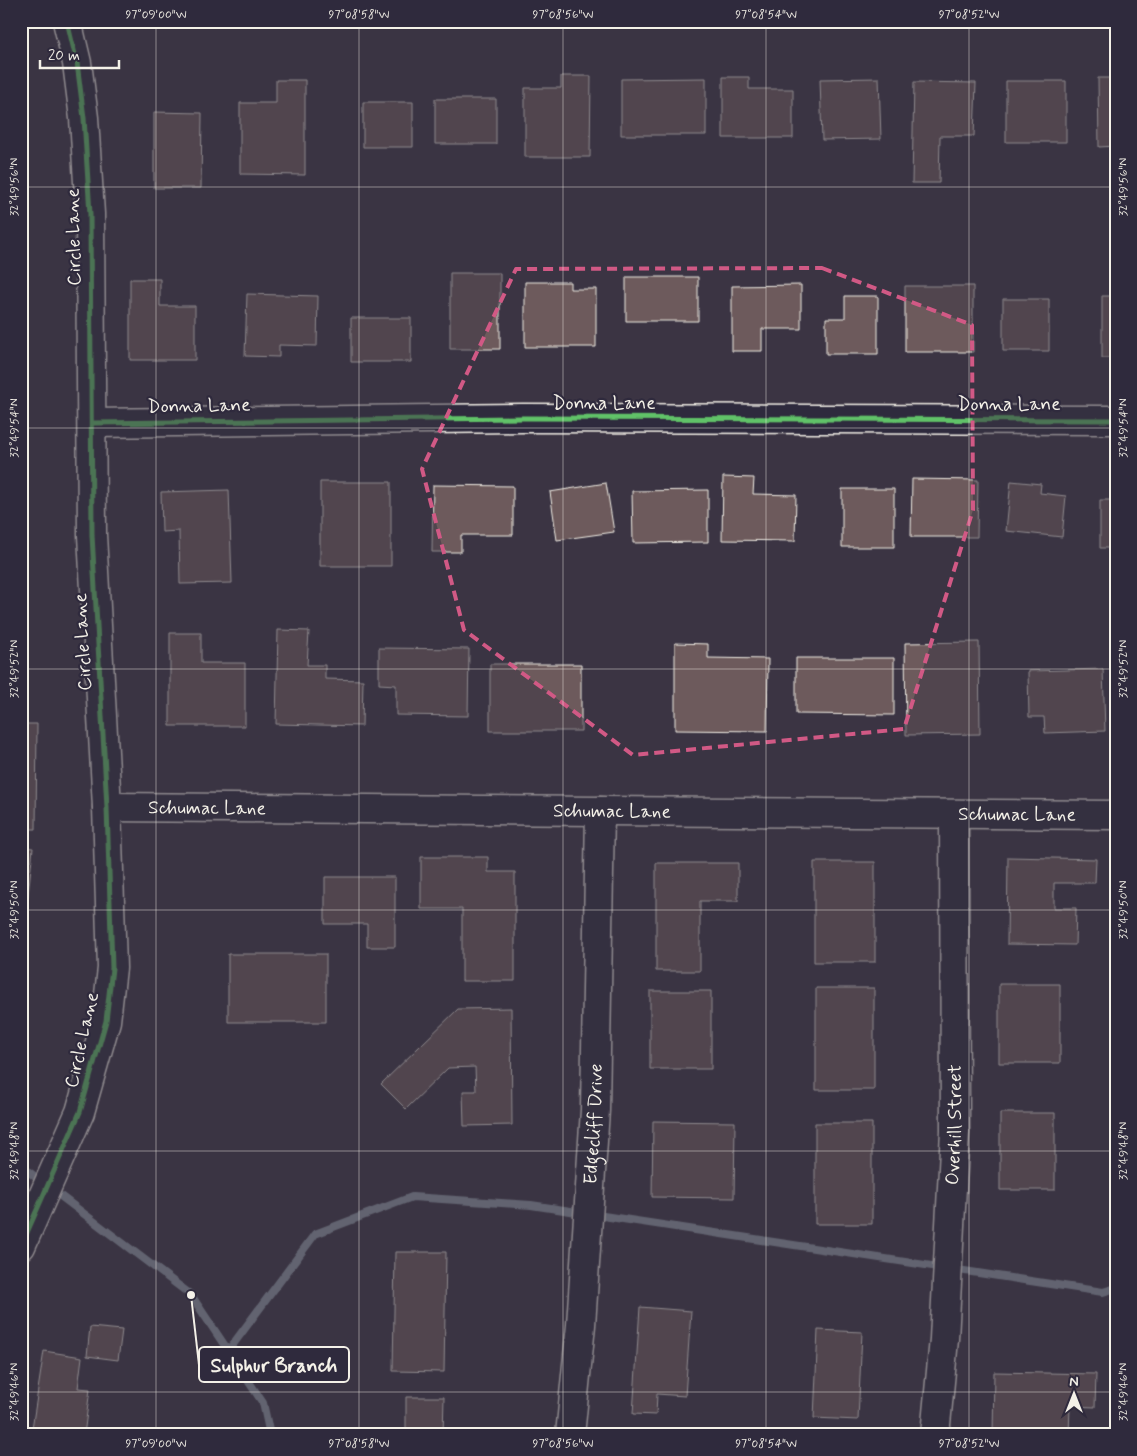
<svg xmlns="http://www.w3.org/2000/svg" width="1137" height="1456" viewBox="0 0 1137 1456" font-family="Mynerve,sans-serif">
<rect width="100%" height="100%" fill="#3b3443"/>
<filter id="ink" filterUnits="userSpaceOnUse"><feTurbulence type="fractalNoise" baseFrequency=".02" numOctaves="2"/><feDisplacementMap in="SourceGraphic" scale="10" xChannelSelector="R" yChannelSelector="G"/><feConvolveMatrix kernelMatrix="1 2 1 2 8 2 1 2 1" color-interpolation-filters="sRGB"/></filter>
<g filter="url(#ink)">
<g fill="none" stroke-linecap="round" stroke-linejoin="round">
<path stroke="#929ca7" stroke-width="8" d="M21,1166L191,1295L263,1403L270,1435
M228,1351L315,1234L412,1197L531,1205L1103,1292L1116,1288"/>
</g>
<path fill="#6d5a5b" stroke="#f4f1e8" d="M561,76H591L590,157H525V88H561Z
M723,77H749V89H793V138H723Z
M706,78V135H621V79Z
M879,78L881,139L822,140L820,79Z
M1098,78H1116V146L1099,147Z
M276,80H305V175L240,174V103H276Z
M1006,81H1066V142H1006Z
M914,82L976,83L974,136H940L939,183H912Z
M435,99H496V144H435Z
M363,102H413V147H363Z
M154,112L202,113L201,188H154Z
M450,273H500V349H450Z
M626,277H698V321H626Z
M130,279H160V306H195V360H130Z
M525,282H570V289H596V347H525Z
M801,285V329H762V351H732V286Z
M905,286H973V352H905Z
M247,294L318,296L317,346L279,345V357L245,356Z
M845,296H878V354H826V318H845Z
M1102,296H1116V358H1102Z
M1003,299H1049V351H1003Z
M351,318H411V362H351Z
M723,477L754,478L753,494L796,495L795,541L722,540Z
M912,479L978,480L977,537H911Z
M1011,481L1041,484L1040,493L1066,496L1062,537L1006,531Z
M320,482H391V566H320Z
M606,483L614,532L557,540L550,492Z
M433,485L513,486V535H461V552H432Z
M842,489H894V547H842Z
M229,490L232,583L180,584L179,531L162,532L161,492Z
M708,490V542L633,543L632,491Z
M1100,500H1116V548H1100Z
M21,579L26,684H21Z
M278,630L309,631L307,665H325V679L363,680L362,726L276,724Z
M170,633H201V663H245V726H170Z
M979,642L980,734L906,735L905,643Z
M675,643L708,644V658L768,659L767,731L675,730Z
M379,648L469,649L468,716L396,715V685L379,684Z
M796,658H894V715L796,714Z
M490,664H581V731H490Z
M1103,669L1105,731L1045,733L1044,717H1029L1028,671Z
M21,724H37L36,829H21Z
M21,847L33,848L25,924L21,923Z
M421,857H488V872H515V981H462V909H421Z
M1008,857L1096,859L1095,883H1054V908H1076L1075,945L1007,944Z
M814,862H875V962H814Z
M656,863H738V901H700V971H656Z
M325,877H395V947H367V924H325Z
M228,954H326V1022H228Z
M999,984H1060V1063H999Z
M816,988H874V1090H816Z
M650,991H711V1069H650Z
M511,1008L512,1125L464,1126L463,1091H476L475,1067L448,1068L406,1109L381,1084L458,1009Z
M1000,1113H1055V1190H1000Z
M653,1121L735,1122L734,1198L652,1197Z
M815,1123H872V1224H815Z
M395,1252H446L444,1372L393,1371Z
M640,1307L691,1311L685,1396L657,1394L656,1415L633,1414Z
M90,1327L122,1330L118,1360L87,1356Z
M818,1330L862,1332L858,1420L814,1418Z
M44,1351L82,1357L78,1388L90,1389L84,1435H31Z
M994,1372L1096,1374L1095,1407L1070,1406L1069,1435H993Z
M406,1397H444L443,1435H406Z"/>
<g fill="none" stroke-linecap="round" stroke-linejoin="round">
<g stroke="#f4f1e8" stroke-width="31">
<g id="minor">
<path d="M92,423L523,418L1116,420"/>
<path id="s1" d="M107,807L1116,815"/>
<path d="M21,1246L80,1112L106,1021L112,968L107,807L92,535L90,214L84,118L77,63L67,21"/>
<path id="s2" d="M570,1435L581,1325L595,1110L600,811"/>
<path id="s3" d="M935,1435L944,1339L955,1131L954,815"/>
</g>
</g>
<use href="#minor" stroke="#2f2a3d" stroke-width="28"/>
<g stroke="#2f2a3d" stroke-width="8">
<path id="cycleway" d="M92,423L523,418L1116,420
M21,1246L80,1112L106,1021L112,968L107,807L92,535L90,214L84,118L77,63L67,21"/>
</g>
<use href="#cycleway" stroke="#61c268" stroke-width="5"/>
</g>
</g>
<path d="M0 0H1137V1456H0ZM822,268L972,325L973,510L904,729L633,755L464,630L422,469L516,269Z" fill="#3b3443" fill-opacity=".55" fill-rule="evenodd"/>
<path fill="none" stroke="#d15985" stroke-width="4" stroke-dasharray="10 6" stroke-linejoin="round" d="M822,268L972,325L973,510L904,729L633,755L464,630L422,469L516,269Z"/>
<path fill="none" stroke="#f4f1e8" stroke-width="1" stroke-opacity="0.45" d="M156,21V1435M359,21V1435M563,21V1435M766,21V1435M969,21V1435M21,187H1116M21,428H1116M21,669H1116M21,910H1116M21,1151H1116M21,1392H1116"/>
<g text-anchor="middle" dominant-baseline="central" stroke-width="4.5" stroke-linejoin="round" paint-order="stroke">
<g font-size="19" fill="#f4f1e8" stroke="#2f2a3d">
<text transform="translate(74 237) rotate(-91)">Circle Lane</text>
<text x="604" y="403">Donna Lane</text>
<text x="1009" y="404">Donna Lane</text>
<text transform="translate(199 406) rotate(-1)">Donna Lane</text>
<text transform="translate(83 642) rotate(-93)">Circle Lane</text>
<text stroke="none"><textPath href="#s1" startOffset="100">Schumac Lane</textPath></text>
<text stroke="none"><textPath href="#s1" startOffset="505">Schumac Lane</textPath></text>
<text stroke="none"><textPath href="#s1" startOffset="910">Schumac Lane</textPath></text>
<text transform="translate(82 1040) rotate(-77)">Circle Lane</text>
<text stroke="none"><textPath href="#s2" startOffset="312">Edgecliff Drive</textPath></text>
<text stroke="none"><textPath href="#s3" startOffset="311">Overhill Street</textPath></text>
</g>
</g>
<path fill="none" stroke="#f4f1e8" stroke-width="2" d="M191 1295L199 1365"/>
<circle fill="#f4f1e8" stroke="#2f2a3d" stroke-width="2" cx="191" cy="1295" r="5"/>
<rect fill="#2f2a3d" stroke="#f4f1e8" stroke-width="2" x="199" y="1347" width="150" height="35" rx="5"/>
<g font-size="20" text-anchor="middle" font-weight="bold" fill="#f4f1e8">
<text x="274" y="1372">Sulphur Branch</text>
</g>
<rect width="1137" height="1456" fill="none" stroke="#2f2a3d" stroke-width="55"/>
<g transform="translate(1074 1394)" stroke="#2f2a3d" stroke-width="4" paint-order="stroke">
<path d="M0-4L9 19L0 12L-9 19Z" fill="#f4f1e8"/>
<text y="-8" font-size="14" font-weight="bold" text-anchor="middle" fill="#f4f1e8">N</text>
</g>
<path d="M40 60v8h79v-8" fill="none" stroke="#f4f1e8" stroke-width="2.5"/>
<text x="48" y="60" font-size="15" fill="#f4f1e8" stroke="#2f2a3d" stroke-width="4" paint-order="stroke">20 m</text>
<rect x="28" y="28" width="1082" height="1400" fill="none" stroke="#f4f1e8" stroke-width="2"/>
<g font-size="12" text-anchor="middle" fill="#f4f1e8">
<text x="156" y="18">97°09'00"W</text>
<text x="359" y="18">97°08'58"W</text>
<text x="563" y="18">97°08'56"W</text>
<text x="766" y="18">97°08'54"W</text>
<text x="969" y="18">97°08'52"W</text>
<text transform="translate(14 187) rotate(-90)" y="4">32°49'56"N</text>
<text transform="translate(1123 187) rotate(-90)" y="4">32°49'56"N</text>
<text transform="translate(14 428) rotate(-90)" y="4">32°49'54"N</text>
<text transform="translate(1123 428) rotate(-90)" y="4">32°49'54"N</text>
<text transform="translate(14 669) rotate(-90)" y="4">32°49'52"N</text>
<text transform="translate(1123 669) rotate(-90)" y="4">32°49'52"N</text>
<text transform="translate(14 910) rotate(-90)" y="4">32°49'50"N</text>
<text transform="translate(1123 910) rotate(-90)" y="4">32°49'50"N</text>
<text transform="translate(14 1151) rotate(-90)" y="4">32°49'48"N</text>
<text transform="translate(1123 1151) rotate(-90)" y="4">32°49'48"N</text>
<text transform="translate(14 1392) rotate(-90)" y="4">32°49'46"N</text>
<text transform="translate(1123 1392) rotate(-90)" y="4">32°49'46"N</text>
<text x="156" y="1447">97°09'00"W</text>
<text x="359" y="1447">97°08'58"W</text>
<text x="563" y="1447">97°08'56"W</text>
<text x="766" y="1447">97°08'54"W</text>
<text x="969" y="1447">97°08'52"W</text>
</g>
</svg>
